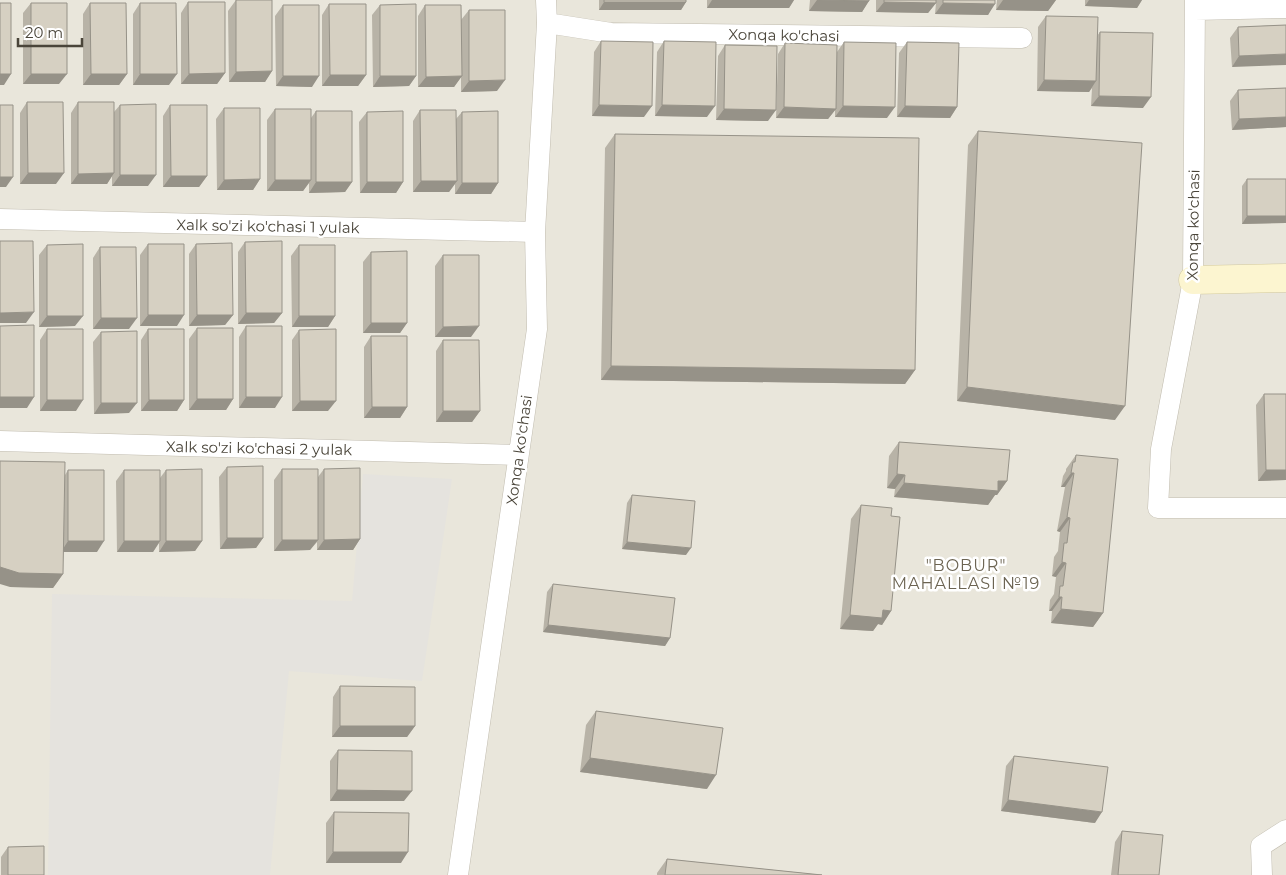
<svg xmlns="http://www.w3.org/2000/svg" width="1286" height="875" viewBox="0 0 1286 875" font-family="Montserrat,sans-serif">
<rect width="100%" height="100%" fill="#f5f3ed"/>
<path fill="#e9e6db" d="M0,0H1286V875H0Z"/>
<path fill="#e5e3de" d="M363,474L452,479L422,681L289,671L270,875H48L52,594L352,601Z"/>
<g fill="none" stroke-linecap="round" stroke-linejoin="round">
<g stroke="#c1bcaf" stroke-width="21">
<path id="street" d="M1195,0L1193,280L1161,449L1158,508H1286
M1195,10L1286,8
M547,23L611,33L1022,38
M0,219L535,232
M0,441L518,455
M458,875L537,329L535,232L547,23L546,0
M1262,875L1261,846L1286,830"/>
</g>
<g stroke="#d2c99f" stroke-width="29">
<path id="secondary" d="M1193,280L1286,278"/>
</g>
<use href="#street" stroke="#fff" stroke-width="20"/>
<use href="#secondary" stroke="#fcf5d0" stroke-width="28"/>
</g>
<path fill="#b8b3a7" d="M236,0L272,71L265,82H229L228,11Z
M599,0H686V2L681,10H599Z
M707,0H794L789,8H707Z
M810,0H869L862,12L809,11Z
M876,0H995L988,15L935,14L936,3L928,13L876,12Z
M997,0H1056L1048,11L996,10Z
M1085,0H1142L1137,8L1085,6Z
M188,2L225,73L217,84H181V13Z
M31,3L59,84H23V13Z
M90,3L127,74L119,85H83V14Z
M140,3L169,85H133V14Z
M329,4L366,75L358,86H322V15Z
M283,5L312,87L276,86L275,16Z
M380,5L416,76L409,86L373,87L372,15Z
M425,5L461,20L469,10L497,91L461,92V77L454,87H418V16Z
M1046,16L1097,36L1100,32L1143,108L1091,106L1092,88L1089,92L1037,91L1038,27Z
M1286,25L1232,67L1230,38L1238,27Z
M601,41L644,117L592,116L594,52Z
M664,41L707,117L655,116L657,52Z
M844,42L887,118L835,117V110L828,119L776,118L778,54L785,43L837,52Z
M907,42L957,107L950,118L897,117L899,53Z
M725,45L768,121L716,120L718,56Z
M1286,88V127L1232,130L1230,101L1238,90Z
M27,102L56,184H20V113Z
M78,102L114,112L120,105L148,186H112V176L107,184H71V113Z
M170,105L207,176L199,187H163V116Z
M224,108L260,179L253,190H217L216,119Z
M275,109L311,118L316,111L352,182L345,192L309,193V183L303,191H267V120Z
M420,110L456,119L462,112L498,183L491,194H455V184L449,192H413V121Z
M367,112L403,182L396,193H360L359,122Z
M978,131L1115,420L957,401L968,145Z
M615,134L915,370L905,384L601,380L605,148Z
M1247,179H1286V223L1242,224V186Z
M245,242L282,313L274,323L238,324V252Z
M148,244L177,326H140V255Z
M196,244L233,315L225,325L189,326V254Z
M47,245L75,326L39,327V255Z
M299,245L335,316L328,327H292L291,256Z
M100,247L129,329H93V258Z
M371,252L407,323L400,333H363V262Z
M443,255L471,337H435V266Z
M246,326L275,408H239V337Z
M197,328L233,399L226,410H189V339Z
M47,329L76,411H40V340Z
M148,329L184,400L177,411H141V340Z
M299,330L328,411H292V340Z
M101,332L129,413L94,414L93,342Z
M371,336L407,407L400,418H364V347Z
M443,340L480,411L472,422H436V351Z
M1264,394H1286V480L1258,481L1256,405Z
M899,442L1007,481L997,495H995L988,505L894,497L895,489L887,488L889,456Z
M1076,455L1103,613L1093,627L1051,623L1052,611H1049L1050,600L1054,594L1056,577L1052,576L1054,557L1058,551L1060,532L1057,531L1065,487H1061L1063,476L1066,471V469Z
M227,467L263,538L256,548L220,549L219,477Z
M282,469L318,477L324,469L360,539L353,550H317V542L310,550L274,551V480Z
M68,470L97,552H63V574L53,588L10,587L65,475Z
M124,470L160,478L166,470L202,541L195,551L159,552V543L153,552H117L116,481Z
M632,495L686,555L622,549L627,503Z
M861,505L891,516V611L882,625L878,624L873,631L840,629L851,519Z
M553,584L670,638L665,646L543,632L547,592Z
M340,686L415,726L407,737H332L333,697Z
M596,711L707,789L580,772L586,725Z
M338,750L404,801H330V761Z
M1014,756L1095,823L1001,811L1006,766Z
M334,812L401,863H326V823Z
M1122,831L1159,875H1111L1115,842Z
M8,847L44,875H1V857Z
M667,859L822,875H657V873Z"/>
<path fill="#969288" d="M712,0H794L789,8H707Z
M817,0L869,1L862,12L809,11Z
M1003,0H1056L1048,11L996,10Z
M1089,0H1142L1137,8L1085,6Z
M604,2H686L681,10H599Z
M884,2L936,3L928,13L876,12Z
M943,3L995,4L988,15L935,14Z
M1286,54V65L1232,67L1239,56Z
M272,71L265,82H229L236,72Z
M225,73L217,84H181L189,74Z
M0,74H11L4,85H0Z
M31,74H67L59,84H23Z
M91,74H127L119,85H83Z
M140,74H177L169,85H133Z
M330,75H366L358,86H322Z
M283,76H319L312,87L276,86Z
M380,76H416L409,86L373,87Z
M462,76L454,87H418L426,77Z
M505,80L497,91L461,92L469,81Z
M1044,80L1096,81L1089,92L1037,91Z
M1099,96L1151,97L1143,108L1091,106Z
M599,105L652,106L644,117L592,116Z
M662,105L715,106L707,117L655,116Z
M843,106L895,107L887,118L835,117Z
M905,106L957,107L950,118L897,117Z
M784,107L836,109L828,119L776,118Z
M724,109L776,110L768,121L716,120Z
M1286,117V127L1232,130L1239,119Z
M28,173H64L56,184H20Z
M114,173L107,184H71L78,174Z
M120,175H156L148,186H112Z
M171,176H207L199,187H163Z
M0,177H13L6,187H0Z
M260,179L253,190H217L224,180Z
M275,180H311L303,191H267Z
M421,181H457L449,192H413Z
M316,182H352L345,192L309,193Z
M367,182H403L396,193H360Z
M462,183H498L491,194H455Z
M1247,216H1286V223L1242,224Z
M34,312L26,323H0V313Z
M246,313H282L274,323L238,324Z
M148,315H184L177,326H140Z
M197,315H233L225,325L189,326Z
M47,316H83L75,326L39,327Z
M299,316H335L328,327H292Z
M101,318H137L129,329H93Z
M371,323H407L400,333H363Z
M479,326L471,337H435L443,327Z
M611,366L915,370L905,384L601,380Z
M967,387L1125,406L1115,420L957,401Z
M0,397H34L27,408H0Z
M246,397H282L275,408H239Z
M197,399H233L226,410H189Z
M47,400H83L76,411H40Z
M149,400H184L177,411H141Z
M300,401H336L328,411H292Z
M101,403H137L129,413L94,414Z
M372,407H407L400,418H364Z
M443,411H480L472,422H436Z
M1266,470H1286V480L1258,481Z
M1071,473H1074L1065,487H1061Z
M897,474L905,475L895,489L887,488Z
M998,481H1007L997,495H995L988,505L894,497L904,483Z
M1067,517L1070,518L1060,532L1057,531Z
M227,538H263L256,548L220,549Z
M360,539L353,550H317L324,540Z
M282,540H318L310,550L274,551Z
M68,541H104L97,552H61Z
M124,541H160L153,552H117Z
M166,541H202L195,551L159,552Z
M627,542L691,548L686,555L622,549Z
M1062,562L1066,563L1056,577L1052,576Z
M0,567L63,574L53,588L10,587L0,584Z
M1059,597H1062L1052,611H1049Z
M1061,609L1103,613L1093,627L1051,623Z
M883,610L891,611L882,625L878,624L873,631L840,629L850,615Z
M548,625L670,638L665,646L543,632Z
M340,726H415L407,737H332Z
M590,758L716,775L707,789L580,772Z
M337,790L412,791L404,801H330Z
M1008,800L1102,812L1095,823L1001,811Z
M333,852H408L401,863H326Z"/>
<path fill="#d6d0c2" stroke="#969288" d="M236,0H272V71L236,72Z
M604,0H686V2H604Z
M819,0H869V1Z
M884,0H936V3L884,2Z
M943,0H995V4L943,3Z
M188,2H225V73L189,74Z
M0,3H11V74H0Z
M31,3H67V74H31Z
M90,3H126L127,74H91Z
M140,3H176L177,74H140Z
M329,4H366V75H330Z
M416,4V76H380V5Z
M283,5H319V76H283Z
M425,5H461L462,76L426,77Z
M469,10H505V80L469,81Z
M1046,16L1098,17L1096,81L1044,80Z
M1286,25V54L1239,56L1238,27Z
M1100,32L1153,33L1151,97L1099,96Z
M601,41L653,42L652,106L599,105Z
M664,41L716,42L715,106L662,105Z
M844,42L896,43L895,107L843,106Z
M907,42L959,43L957,107L905,106Z
M785,43L837,45L836,109L784,107Z
M725,45L777,46L776,110L724,109Z
M1286,88V117L1239,119L1238,90Z
M27,102H63L64,173H28Z
M78,102H114V173L78,174Z
M156,104V175H120V105Z
M0,105H13V177H0Z
M170,105H207V176H171Z
M224,108H260V179L224,180Z
M275,109H311V180H275Z
M420,110H456L457,181H421Z
M316,111H352V182H316Z
M403,111V182H367V112Z
M498,111V183H462V112Z
M978,131L1142,143L1125,406L967,387Z
M615,134L919,138L915,370L611,366Z
M1247,179H1286V216H1247Z
M0,241H33L34,312L0,313Z
M282,241V313H246L245,242Z
M232,243L233,315H197L196,244Z
M83,244V316H47V245Z
M148,244H184V315H148Z
M299,245H335V316H299Z
M100,247H136L137,318H101Z
M407,251V323H371V252Z
M443,255H479V326L443,327Z
M34,325V397H0V326Z
M246,326H282V397H246Z
M197,328H233V399H197Z
M47,329H83V400H47Z
M148,329H184V400H149Z
M336,329V401H300L299,330Z
M137,331V403H101V332Z
M371,336H407V407H372Z
M443,340H479L480,411H443Z
M1264,394H1286V470H1266Z
M899,442L1010,450L1007,481H998V491L904,483L905,475L897,474Z
M1076,455L1118,459L1103,613L1061,609L1062,597H1059L1060,586H1063L1066,563L1062,562L1064,543H1067L1070,518L1067,517L1074,473H1071L1073,462H1075Z
M0,461L65,462L63,574L19,573L0,567Z
M263,466V538H227V467Z
M360,468V539L324,540V469Z
M202,469V541H166V470Z
M282,469H318V540H282Z
M68,470H104V541H68Z
M124,470H160V541H124Z
M632,495L695,501L691,548L627,542Z
M861,505L892,508L891,516L900,517L891,611L883,610L882,618L850,615Z
M553,584L675,598L670,638L548,625Z
M340,686L415,687V726H340Z
M596,711L723,728L716,775L590,758Z
M338,750L412,751V791L337,790Z
M1014,756L1108,767L1102,812L1008,800Z
M334,812L409,813L408,852H333Z
M1122,831L1163,835L1159,875H1118Z
M44,846V875H8V847Z
M667,859L822,875H665Z"/>
<g text-anchor="middle" dominant-baseline="central" stroke-width="5" stroke-linejoin="round" paint-order="stroke">
<g font-size="15" fill="#4a453a" stroke="#fff">
<text transform="translate(784 35) rotate(1)">Xonqa ko'chasi</text>
<text transform="translate(1193 225) rotate(-89)">Xonqa ko'chasi</text>
<text transform="translate(268 226) rotate(1)">Xalk so'zi ko'chasi 1 yulak</text>
<text transform="translate(259 448) rotate(1)">Xalk so'zi ko'chasi 2 yulak</text>
<text transform="translate(519 450) rotate(-82)">Xonqa ko'chasi</text>
</g>
<g font-size="16" letter-spacing="1" fill="#6c6452" stroke="#fff">
<text x="966" y="565">"BOBUR"<tspan x="966" dy="18">MAHALLASI №19</tspan></text>
</g>
</g>
<path d="M18 38v8h64v-8" fill="none" stroke="#4a453a" stroke-width="2.5"/>
<text x="25" y="38" font-size="15" fill="#4a453a" stroke="#ffffff" stroke-width="4" paint-order="stroke">20 m</text>
</svg>
